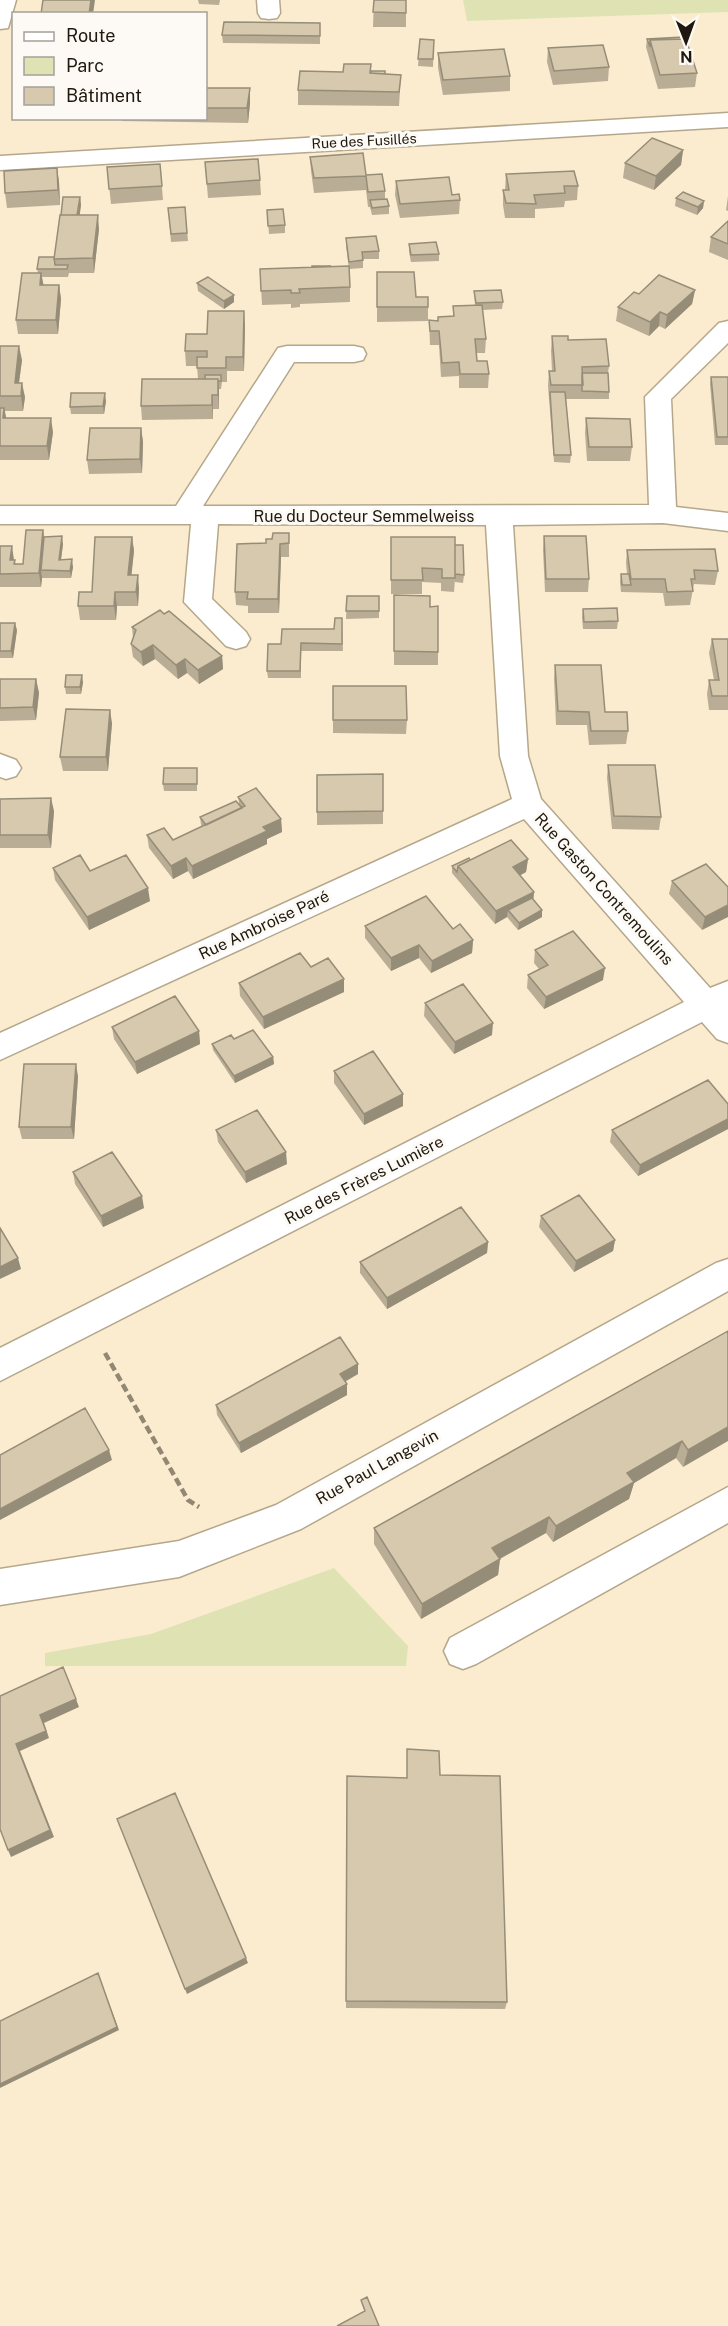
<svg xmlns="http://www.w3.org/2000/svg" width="728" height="2326" viewBox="0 0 728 2326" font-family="'Public Sans',sans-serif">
<rect width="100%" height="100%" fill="#fbeccf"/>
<path fill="#dfe3b4" d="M463,0H728V12L467,21Z
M334,1568L408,1646L406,1666H45V1653L151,1634Z"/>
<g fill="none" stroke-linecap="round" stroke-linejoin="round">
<g stroke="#b5a78b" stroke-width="3">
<path id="minor" d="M0,0H16L8,28L0,29Z
M257,0H279L280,13L277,18L269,19L261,18L258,13Z
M728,113V127L0,170V156Z
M728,321V343L671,399L676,507L728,513V531L663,523L513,525L528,756L541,799L710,988L728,981V1043L717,1039L702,1022L0,1381V1348L684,1002L524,819L0,1060V1033L512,799L500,756L486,525L218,524L212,599L246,632L250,639L246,646L236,649L226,646L184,602L191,524H0V506H176L278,348L287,346H354L363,348L366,354L363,360L354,362H294L203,506L649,505L645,397L719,323Z
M0,754L16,760L21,768L16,776L6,779L0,777Z
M728,1259V1291L301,1529L179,1577L0,1605V1569L179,1541L276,1505L716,1263Z
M728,1487V1523L476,1664L463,1669L450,1664L444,1651L450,1638Z"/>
</g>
<path stroke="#928773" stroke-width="4.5" stroke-dasharray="8 4" stroke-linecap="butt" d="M105,1353L188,1500L199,1507"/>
<use href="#minor" fill="#fff" fill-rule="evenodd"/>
</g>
<path fill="#b9ad95" d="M198,0H220L219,5L199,4Z
M374,0H406V27H373Z
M320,23V44L223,43L222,35Z
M420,39L434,40L433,67L418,66Z
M647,39L697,73L695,87L658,89L646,47Z
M548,48L609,67L608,81L553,85L547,62Z
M438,53L510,76V91L443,95L438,68Z
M371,64V71L385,74L401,75L399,106L298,105V90Z
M206,88L250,103L248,123L122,121V118H206Z
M683,150L681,165L654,190L623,178L625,163Z
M310,157L366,175L385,191V199L389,206V214L372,215L370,207H368L366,190L314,193L311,171Z
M205,162L260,180L261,195L208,198Z
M160,164L163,200L111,204L107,167Z
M57,168L59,182L60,205L7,208L5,193Z
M506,174L578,186L577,200L565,201L564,207L535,209V218H505L503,205V190H505Z
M396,181L452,195L460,200L459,214L400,218L395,195Z
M728,196V211L726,210Z
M80,197L81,205L79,215L99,229L94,273H69L68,277H42L43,285H59L61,299L58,334H18L16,320L38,273L37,269L54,257Z
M676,198L704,201L703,208L697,215L675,206Z
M185,207L188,241L171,242L168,208Z
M267,210L285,225V233L269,234Z
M728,221V260L709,252L711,237Z
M346,238L379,251V259H363V268L349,269L346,246Z
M409,244L439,254V261L411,262L409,252Z
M260,269L350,287V302L300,304V307L291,308V304L262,305Z
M377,272L416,297H428V321L377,322Z
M197,283L234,295V302L224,309L198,291Z
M695,290L692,304L665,329L659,326L649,336L616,321L618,307L639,294Z
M474,291L503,302L502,309L482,310L486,339L485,353H476L477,361L489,374L488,388H459V376L441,377L439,345H430L429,320L438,321L453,316V306L475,305Z
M245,325L244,371H227V382H222L221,389H219V409H213V419L142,420L141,406L198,379L197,366H186L185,351L207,334Z
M552,336L568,340L609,366L608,373L609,392V399H566L571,455L570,463L554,462L548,386L549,371H552L551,351Z
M0,346L22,360L19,383L25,397L23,411H5L6,418L53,432L49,460H0Z
M711,377H728V445H715L710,384Z
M106,401L104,414H71L70,407Z
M586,418L632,447L630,461H587L585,433Z
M141,428L143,442L142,473L89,474L87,460Z
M43,530L44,537L63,544L61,560L73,567L71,578H42L41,587H0V546L14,560L16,564H23Z
M289,533V557H281L279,613H248V606L236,605L235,592L266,543L272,539Z
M544,536L589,579L588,592H545L543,550Z
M132,537L134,551L131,575L139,588L138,606H117L116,620H80L78,606L92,592Z
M391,537L455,545L464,575L463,583L455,582V579L454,592L441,591V583L422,582V594H391Z
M627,550L718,571L715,585L694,584L690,605L665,606L663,593L621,592L620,582L621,574H627L626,563Z
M394,595L430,607L438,652V665H394Z
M347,596H379V618L346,619Z
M583,609L618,621L617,629H583L582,617Z
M164,614L222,656L223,669L199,684L187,673L178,679L155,659L143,666L133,657L131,644L133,638L132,627Z
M342,618L343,651H301V678H268L267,671L281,644L334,629Z
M0,623L17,630L13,658H0Z
M712,639H728V710H709L707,694L709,680H714L709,653Z
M555,665L605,712L628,731L626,744L589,745L587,725H556L554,678Z
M0,679H36L39,693L36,720L0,721Z
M83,682L81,694H66L65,687Z
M333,686L407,720L406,734L333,733Z
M112,723L108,771H63L60,757Z
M608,765L661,817L659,830L612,829L607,778Z
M197,768V791H164L163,784Z
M383,774V824L317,825V812Z
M238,797L281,819L282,832L267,839V844L193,879L188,871L173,879L149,848L147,835L173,840L202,826L201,825L200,817L239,803Z
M0,799L54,811L51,848H0Z
M528,859L526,872L520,875L534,892L533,899L542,910V917L518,930L507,917L495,924L452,873V866L470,860Z
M53,868L90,871L150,901L89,930L55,880Z
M672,881L728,887L702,930L669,894Z
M365,926L453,929L473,940L472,953L431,973L419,958L391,971L365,938Z
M535,950L603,980L544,1009L527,988L528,975L539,969L534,963Z
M311,967L344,992L264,1029L240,996L239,983Z
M425,1003L492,1035L454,1054L424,1016Z
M112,1027L199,1031L200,1044L137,1074L114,1039Z
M234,1039L273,1057L274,1064L235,1083L213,1050L212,1044Z
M334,1071L403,1106L364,1125L334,1083Z
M78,1076L74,1139H22L19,1127Z
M728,1104V1129L638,1176L610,1142L612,1130Z
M216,1130L287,1164L246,1183L218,1142Z
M73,1172L144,1208L103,1227L75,1184Z
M541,1216L615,1240L613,1251L574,1272L539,1227Z
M488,1242L487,1253L387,1309L360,1273V1262Z
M728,1331L683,1467L676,1458L634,1483L629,1499L553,1542L546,1533L500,1559L498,1575L421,1619L374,1544V1528Z
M358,1364V1374L345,1382L347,1395L241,1453L217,1415L216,1405Z
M407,1749L440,1775L507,2002L505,2009L346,2008L347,1776L407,1778Z"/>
<path fill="#968d79" d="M91,0H95L93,14H89Z
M250,88V103L248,123L247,108Z
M683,150L681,165L654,190L656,176Z
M57,168L59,182L60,205L58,190Z
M80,197L81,205L78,229L77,222Z
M704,201L703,208L697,215L698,207Z
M98,215L99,229L94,273L93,258Z
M41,273L44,287L40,285Z
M59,285L61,299L58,334L56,320Z
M695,290L692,304L665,329L667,315Z
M234,295V302L224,309V301Z
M244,311L245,325L244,371L243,357Z
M660,312L659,326L649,336L650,322Z
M19,346L22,360L17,397L15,383Z
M218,379L219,393V409L218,395Z
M22,383L25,397L23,411L21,396Z
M105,393L106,401L104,414L103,406Z
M212,395L213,409V419L212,405Z
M4,408L7,422L3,418Z
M51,418L53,432L49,460L47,446Z
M141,428L143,442L142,473L140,459Z
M43,530L45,544L41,570L42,578L41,587L39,573Z
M62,536L63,544L60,567L59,560Z
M132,537L134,551L130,589L128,575Z
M280,544L281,557L279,613L278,599Z
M12,546L14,560H10Z
M72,559L73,567L71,578L70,571Z
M138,575L139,588L138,606L136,592Z
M115,592L117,606L116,620L114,606Z
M15,623L17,630L13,658L11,651Z
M153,645L155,659L143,666L141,652Z
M222,656L223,669L199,684L198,670Z
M185,659L187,673L178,679L176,665Z
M82,675L83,682L81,694L80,687Z
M36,679L39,693L36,720L33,707Z
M110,710L112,723L108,771L106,757Z
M51,798L54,811L51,848L48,835Z
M281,819L282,832L267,839V844L193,879L192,866L263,827Z
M186,858L188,871L173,879L171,866Z
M528,859L526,872L512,880L513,867Z
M148,888L150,901L89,930L87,917Z
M534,892L533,904L508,910L507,917L495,924L496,911Z
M728,905V917L702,930L705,917Z
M542,910V917L518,930L519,923Z
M473,940L472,953L431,973L432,961Z
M419,945V958L391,971V958Z
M605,968L603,980L544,1009L546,997Z
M344,979V992L264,1029L263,1017Z
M493,1023L492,1035L454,1054L455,1042Z
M199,1031L200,1044L137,1074L135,1062Z
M273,1057L274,1064L235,1083L234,1076Z
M76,1064L78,1076L74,1139L71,1127Z
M403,1094V1106L364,1125V1114Z
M728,1119V1129L638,1176L640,1165Z
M286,1152L287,1164L246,1183L245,1172Z
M142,1196L144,1208L103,1227L101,1216Z
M615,1240L613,1251L574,1272L576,1261Z
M488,1242L487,1253L387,1309V1298Z
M18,1258L21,1269L0,1279V1267Z
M358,1364V1374L340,1384V1374Z
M347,1384V1395L241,1453L239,1443Z
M728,1427V1441L683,1467L688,1450Z
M682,1441L676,1458L634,1483L629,1499L553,1542L556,1526L627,1473Z
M109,1450L112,1460L0,1520V1509Z
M549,1517L546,1533L490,1564L492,1548Z
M500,1559L498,1575L421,1619L422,1604Z
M76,1699L79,1707L44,1723L49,1738L20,1751L54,1837L11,1857L8,1850L16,1744L40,1715Z
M246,1958L248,1963L187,1994L185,1989Z
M98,1973L119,2030L0,2088V2084Z"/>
<path fill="#d7c9ad" stroke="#968d79" stroke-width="1.5" d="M43,0H91L89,14H41Z
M374,0H406V13L373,12Z
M224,22L320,23V36L222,35Z
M683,37L684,39L650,40V47L647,39Z
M420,39L434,40L433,59H418Z
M686,39L697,73L660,75L650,40Z
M603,45L609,67L554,71L548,48Z
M504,49L510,76L443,80L438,53Z
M344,64H371L370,73L401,75L399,92L298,90L300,71L343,72Z
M371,71H385V74L371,73Z
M206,88H250L247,108H206Z
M652,138L683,150L656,176L625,163Z
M363,153L366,175L382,174L385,191L368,192L366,176L314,178L310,157Z
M258,159L260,180L207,184L205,162Z
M160,164L162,186L109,189L107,167Z
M57,168L58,190L5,193L4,171Z
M574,171L578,186H564L565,193L534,195L536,204L506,203L503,190H509L506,174Z
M449,177L452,195L459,194L460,200L400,204L396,181Z
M683,192L704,201L698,207L676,198Z
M63,197H80L77,215H61Z
M387,199L389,206L372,208L370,200Z
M185,207L187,233L171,234L168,208Z
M283,209L285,225L268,226L267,210Z
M60,215H98L93,258L54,259Z
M728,221V244L711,237Z
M376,236L379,251L362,252L363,260L349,262L346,238Z
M436,242L439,254L411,255L409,244Z
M39,257H54L55,265H68L67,269H37Z
M312,266H331L312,267Z
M349,266L350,287L299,289L300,293H291V290L261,291L260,269Z
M377,272H414L416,297H428V307H377Z
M22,273H41L40,285H59L56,320H16Z
M659,275L695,290L667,315L660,312L650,322L618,307L634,292L639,294Z
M208,277L234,295L224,301L197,283Z
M501,290L503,302L476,303L474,291Z
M482,305L486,339H475L477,361H487L489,374H460L459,362L442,363L439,331H430L429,320L438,321V317L454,316L453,306Z
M208,311H244L243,357H226V368H197V357H207V351H185L186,334H207Z
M552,336H568V340L606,339L609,366L582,367L583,385H551L549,371H555Z
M0,346H19L15,383H22L21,396H0Z
M582,373H608L609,392L582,391Z
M205,375H221V381H218V379H205Z
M711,377H728V437H717Z
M142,379H218V395H212V405L141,406Z
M550,392H565L571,455H554Z
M71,393H105L103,406L70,407Z
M0,408H4L3,418H51L47,446H0Z
M586,418L630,419L632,447H589Z
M90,428H141L140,459L87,460Z
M26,530H43L39,573L0,574V546H12L10,560H15L14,564H23Z
M273,533H289V543L280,544L278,599H247L248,592H235L237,544L266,543V539H272Z
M62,536L59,560L72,559L70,571L41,570L44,537Z
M544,536H586L589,579H546Z
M95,537H132L128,575H138L136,592H115L114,606H78L79,592H92Z
M391,537H455V578H442V569L422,568L423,580H391Z
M455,545H463L464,575L455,574Z
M715,549L718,571L694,570L695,579H691L693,591L667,592L665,579H631L627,550Z
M621,574H629L631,585H622Z
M394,595L430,596V607L438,606V652L394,651Z
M347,596H379V611H346Z
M617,608L618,621L584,622L583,609Z
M160,610L164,614L169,611L222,656L198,670L185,659L176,665L153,645L141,652L131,644L136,630L132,627Z
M335,618H342V644L301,643L300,671H267L268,644H281L282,629H334Z
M0,623H15L11,651H0Z
M712,639H728V696H712L709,680H719Z
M555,665H601L605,712H627L628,731H591L589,712L558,711Z
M66,675H82L80,687H65Z
M0,679H36L33,707L0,708Z
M333,686H406L407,720H333Z
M66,709L110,710L106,757H60Z
M608,765H655L661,817L614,816Z
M164,768H197V784H163Z
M383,774V811L317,812V775Z
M256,788L281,819L263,827L267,831L192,866L186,858L171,866L147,835L164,828L173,840L245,806L238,797Z
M51,798L48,835H0V799Z
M236,801L242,808L206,825L200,817Z
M511,840L528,859L513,867L534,892L496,911L458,866Z
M80,855L90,871L126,855L148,888L87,917L53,868Z
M469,858L470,860L458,866L457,872L452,866Z
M706,864L728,887V905L705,917L672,881Z
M426,896L453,929L460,924L473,940L432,961L419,945L391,958L365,926Z
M532,898L542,910L519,923L508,910Z
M573,931L605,968L546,997L528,975L548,965L535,950Z
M300,953L311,967L328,958L344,979L263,1017L239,983Z
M463,984L493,1023L455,1042L425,1003Z
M175,996L199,1031L135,1062L112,1027Z
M253,1030L273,1057L234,1076L212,1044L231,1035L234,1039Z
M373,1051L403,1094L364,1114L334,1071Z
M24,1064H76L71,1127H19Z
M708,1080L728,1104V1119L640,1165L612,1130Z
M257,1110L286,1152L245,1172L216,1130Z
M112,1152L142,1196L101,1216L73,1172Z
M579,1195L615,1240L576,1261L541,1216Z
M461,1207L488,1242L387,1298L360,1262Z
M0,1228L18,1258L0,1267Z
M728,1331V1427L688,1450L682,1441L627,1473L634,1482L556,1526L549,1517L492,1548L500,1559L422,1604L374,1528Z
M340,1337L358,1364L340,1374L347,1384L239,1443L216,1405Z
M85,1408L109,1450L0,1509V1455Z
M63,1667L76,1699L40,1715L46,1731L16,1744L50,1830L8,1850L0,1829V1696Z
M407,1749L439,1751L440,1775L500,1776L507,2002L346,2001L347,1776L407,1778Z
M175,1793L246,1958L185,1989L117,1819Z
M98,1973L117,2027L0,2084V2021Z
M367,2297L379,2326H337L365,2311L361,2300Z"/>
<g text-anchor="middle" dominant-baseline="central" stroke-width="6" stroke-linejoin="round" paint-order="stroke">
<g font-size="14" fill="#1e180e" stroke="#fdfaf5">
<text transform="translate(364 141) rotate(-3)">Rue des Fusillés</text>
</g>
<g font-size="16" fill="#1e180e" stroke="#fdfaf5">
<text x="364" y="516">Rue du Docteur Semmelweiss</text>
<text transform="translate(604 889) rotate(48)">Rue Gaston Contremoulins</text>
<text transform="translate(264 925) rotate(-25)">Rue Ambroise Paré</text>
<text transform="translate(364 1180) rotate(-27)">Rue des Frères Lumière</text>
<text transform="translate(377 1467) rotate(-29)">Rue Paul Langevin</text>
</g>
</g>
<rect x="12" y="12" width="195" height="108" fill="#fdfaf5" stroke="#a4a099" stroke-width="1.5"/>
<rect x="24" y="32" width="30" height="9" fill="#ffffff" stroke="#a4a099" stroke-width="1.5"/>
<text x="66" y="42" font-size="18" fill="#1e180e">Route</text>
<rect x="24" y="57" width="30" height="18" fill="#dfe3b4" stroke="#a4a099" stroke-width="1.5"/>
<text x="66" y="72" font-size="18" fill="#1e180e">Parc</text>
<rect x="24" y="87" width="30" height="18" fill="#d7c9ad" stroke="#a4a099" stroke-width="1.5"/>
<text x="66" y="102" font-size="18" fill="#1e180e">Bâtiment</text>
<g transform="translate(686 42) rotate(179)" stroke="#fdfaf5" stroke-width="4.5" paint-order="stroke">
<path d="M0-4.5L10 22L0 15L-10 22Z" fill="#1e180e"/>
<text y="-9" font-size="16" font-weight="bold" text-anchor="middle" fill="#1e180e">N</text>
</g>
</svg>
